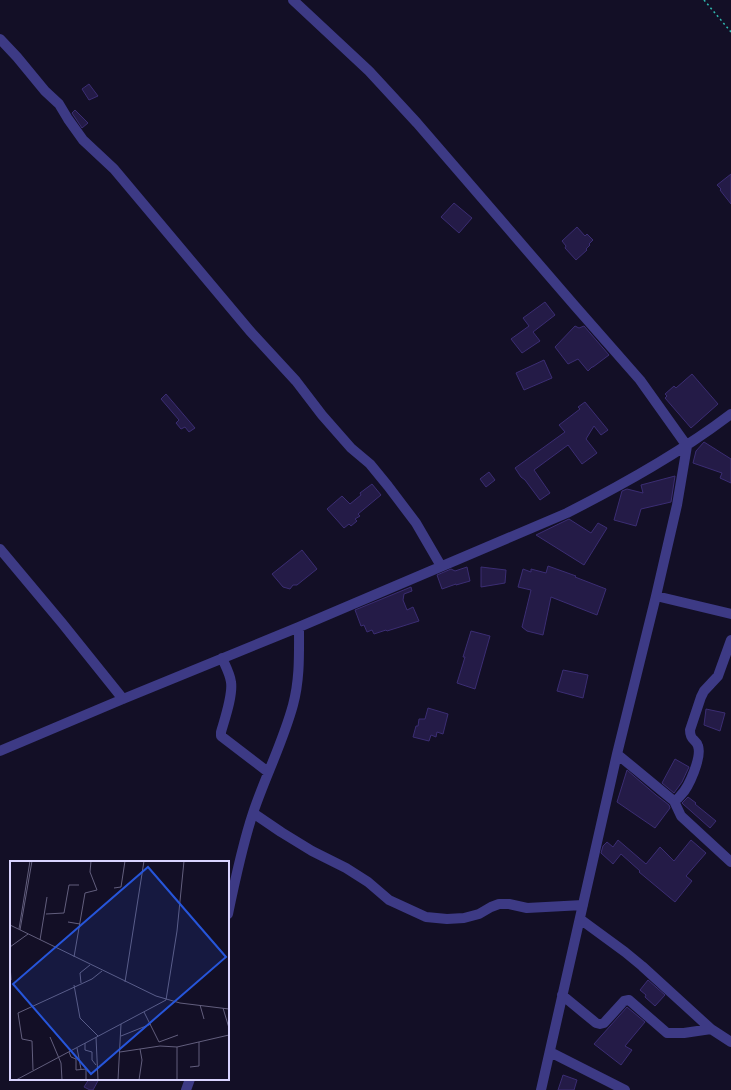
<svg xmlns="http://www.w3.org/2000/svg" width="731" height="1090" viewBox="0 0 731 1090" font-family="'Titillium Web',sans-serif">
<rect width="100%" height="100%" fill="#130f26"/>
<path fill="#241b47" stroke="#3b2d73" d="M89,84L98,96L89,100L82,89Z
M75,110L88,123L82,128L72,113Z
M731,174V204L720,190L721,189L717,185Z
M454,203L472,218L459,233L441,217Z
M577,227L585,236L587,234L593,240L589,244L590,245L586,249L587,250L576,260L565,248L566,246L562,241Z
M545,302L555,315L533,332L540,341L522,353L511,339L529,326L523,318Z
M575,326L579,328L584,326L609,355L593,367H592L588,371L578,359L568,364L555,347Z
M544,360L552,378L524,390L516,373Z
M692,374L718,404L691,428L665,398L667,396L665,394L674,386L676,388Z
M166,394L195,428L189,432L185,427L181,429L176,423L179,420L161,399Z
M585,402L608,430L601,435L594,426L586,439L597,453L582,464L568,445L534,470L550,493L540,500L525,480L521,477L515,468L565,432L559,425L580,409L578,407Z
M704,442L731,459V483L720,478L722,473L693,463L696,451Z
M489,472L495,480L486,487L480,479Z
M675,476L671,502L641,509L636,526L614,520L622,491L627,489L643,493L641,485Z
M372,484L381,495L358,514L360,516L355,519L357,521L351,526L349,524L344,528L327,509L342,496L350,504L361,495L360,493Z
M569,519L591,533L598,523L607,528L584,565L536,535Z
M302,550L317,569L297,585H293L290,589L283,587L272,574Z
M548,566L576,576L575,577L606,589L597,615L551,597L543,635L527,631L522,627L531,590L518,587L523,569L531,572V569L546,573Z
M467,567L470,581L456,585V584L442,589L437,575L451,569L455,571Z
M481,567L506,570L505,583L481,587Z
M411,587L412,591L404,594L403,600L407,610L413,607L419,621L387,631L386,630L374,634L372,630L367,632L364,625L361,626L355,610Z
M471,631L490,636L475,689L457,683L465,657H463Z
M563,670L588,675L583,698L557,691Z
M428,708L448,714L443,734L437,732L436,737L431,735L429,741L413,737L416,726H418L419,719H425Z
M706,709L725,713L720,731L704,725Z
M675,759L689,767L682,782L674,793L662,783Z
M627,770L656,795L669,805L670,808L655,828L617,802Z
M688,797L696,803L695,804L716,821L710,828L683,804L682,803Z
M618,840L646,864L660,847L674,861L691,840L706,853L686,876L692,881L675,902L639,872L640,871L621,854L613,864L601,853L603,846L607,842L613,847Z
M648,980L665,995L655,1006L645,997L646,995L640,990Z
M627,1007L645,1022L625,1046L632,1050L621,1065L594,1044Z
M563,1075L577,1080L574,1090H558Z
M89,1079H99L93,1090H90L84,1087Z"/>
<g fill="none" stroke-linecap="round" stroke-linejoin="round">
<path stroke="#2fb8b0" stroke-width="1.5" stroke-dasharray="2 3" stroke-linecap="butt" d="M704,0L731,32"/>
<path stroke="#3d3a85" stroke-width="10" d="M293,0L369,71L417,123L575,306L640,380L687,446L677,505L656,596L617,754L541,1090
M0,39L17,57L45,91L59,104L68,119L83,140L114,169L250,331L296,381L322,415L351,448L370,464L388,486L416,523L441,566
M0,549L62,623L123,699
M656,596L731,614
M222,658C225,665 230,674 231,682C233,695 225,718 221,732V736L268,772
M0,751L123,699L299,627L567,513C624,484 680,453 731,414
M617,754L674,801L681,816L731,862
M674,801C676,800 679,798 681,795C689,787 702,757 698,746C696,739 690,741 690,730L701,697L704,691L718,676L731,640
M253,813L281,832L312,851L346,868L368,882L389,900L426,917L447,919L464,918L479,914L491,907L499,904H509L527,908L583,905
M228,914C235,880 242,846 253,813C265,777 283,742 293,705C300,679 299,654 299,627
M580,919L625,952L642,966L711,1029L731,1042
M562,995L596,1023L600,1024L604,1023L624,1001L629,1000L667,1033H684L711,1029
M550,1052L625,1090
M186,1090L190,1079"/>
</g>
<g transform="translate(10 861)">
<rect width="219" height="219" fill="#130f26"/>
<path fill="none" stroke="#625e7d" stroke-width="1" d="M104,27L111,26L115,0M36,53L54,52L59,24H69M58,61L70,63M0,64L146,135L170,142L219,148M9,68L20,0M10,69L22,0M30,79L37,36M0,86L18,73M64,96L75,32L87,29L80,11L81,0M0,103L1,119M115,121L134,0M71,122L70,112L80,104M64,124L70,157L88,175M190,144L194,158M213,147L219,167M134,151L149,181L168,174M111,175L141,163M40,176L51,202L52,219M86,176L88,219M75,182V189L82,191V199L86,204M67,187L71,208M59,191L61,196L66,198V209L76,208V219M110,191L150,185L167,186M180,206L189,205V181M23,209L22,180L12,178L8,152L82,118L92,110M6,219L156,139L167,70L174,0M108,219L111,163M129,219L132,199L130,188M167,219V186L219,174"/>
<path fill="#2655da" fill-opacity="0.15" stroke="#2655da" stroke-width="2" d="M138,6L216,96L81,213L3,123Z"/>
<rect width="219" height="219" fill="none" stroke="#d9d4ff" stroke-width="2"/>
</g>
</svg>
